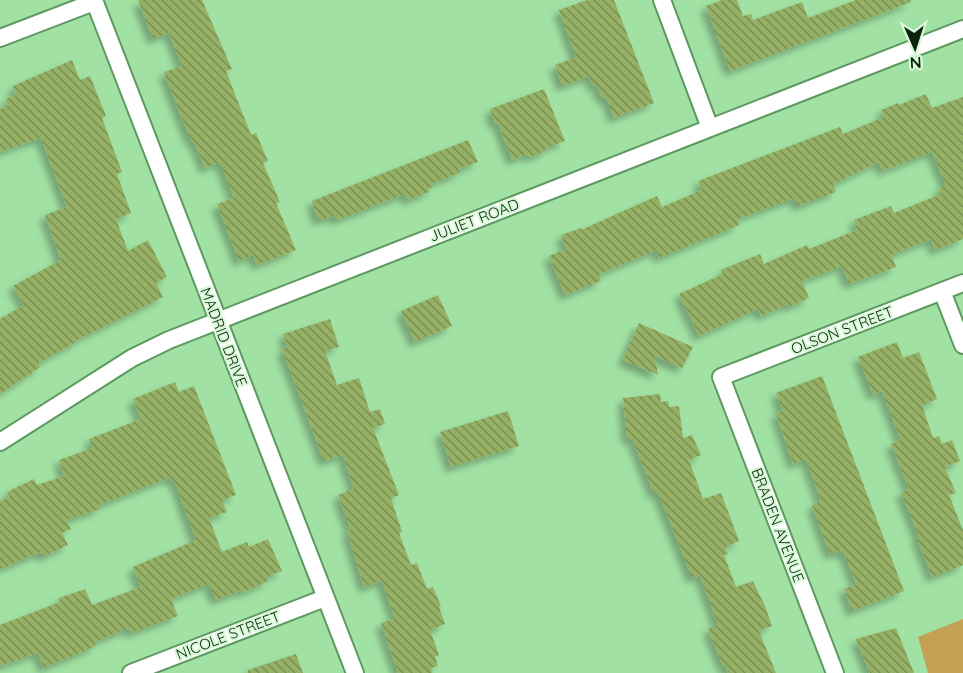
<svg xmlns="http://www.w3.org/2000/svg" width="963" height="673" viewBox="0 0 963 673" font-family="Quicksand,sans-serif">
<defs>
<pattern id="building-back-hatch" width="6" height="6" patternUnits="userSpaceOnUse" patternTransform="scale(1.5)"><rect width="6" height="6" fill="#96b165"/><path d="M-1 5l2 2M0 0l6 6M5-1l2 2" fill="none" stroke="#799052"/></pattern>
<filter id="shadow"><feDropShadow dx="-5.5" dy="5.5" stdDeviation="3" flood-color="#0004"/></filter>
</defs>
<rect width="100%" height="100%" fill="#a1e1a3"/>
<path fill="#c2a054" d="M963,619V673H928L918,637Z"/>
<path fill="url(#building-back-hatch)" filter="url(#shadow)" d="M138,0H202L232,69L226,71L251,135L256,133L268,161L263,163L280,202L276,203L296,250L257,265L253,255L239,261L217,204L234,198L220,162L205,168L194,141L192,142L184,124L164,72L182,66L169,33L153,39Z
M587,0H614L654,103L614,118L606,97L602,99L597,85L593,86L589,76L562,86L555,65L576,57L559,10Z
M722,0H737L743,16L751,14L753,20L802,2L808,18L856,0H910L911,2L730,71L706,6Z
M72,60L80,80L90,76L106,116L102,118L122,172L117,174L131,213L116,219L128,251L148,240L167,277L156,283L163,297L77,340L78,341L38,363L40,367L0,394V319L24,305L13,286L61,260L45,215L67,207L41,138L0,152V109L8,106L6,99L16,95L13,86Z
M544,89L565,141L545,148L546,151L530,157L528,154L512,160L498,123L495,124L490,109Z
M926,94L932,108L963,97V239L935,250L931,239L891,255L896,267L849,284L842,266L802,281L809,298L789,307L788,304L761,316L758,309L699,336L679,294L723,274L721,270L760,254L764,264L807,245L809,249L857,230L854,220L891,206L894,213L941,194L939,188L946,185L932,152L882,171L879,162L833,184L836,192L798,206L795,198L737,219L739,225L659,258L656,250L599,274L601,281L565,295L549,256L566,249L561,235L581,228V230L657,196L662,207L702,190L698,181L840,127L843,134L884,117L881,110L898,103L899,105Z
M468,140L478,162L459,169L460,173L432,183L433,187L428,189L429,192L407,200L405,194L337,220L336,216L318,220L312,201Z
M438,295L452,326L415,342L401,311Z
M330,319L339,347L325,351L337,385L359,378L370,412L380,409L385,424L373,428L399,495L391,498L402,532L399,533L411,565L417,563L427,589L433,587L441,606L439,607L445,624L430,630L439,655L435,657L438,666L431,668L432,673H398L381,623L395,618L382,581L364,587L347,531L351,530L338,495L354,489L343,455L324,461L282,349L288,347L283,334Z
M639,323L693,347L682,368L655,356L658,375L623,360Z
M897,342L903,358L919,352L937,399L922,405L933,438L939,436L942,444L952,440L960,461L945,467L956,493L949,495L963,530V565L932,577L917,538L919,537L901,492L909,489L891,444L901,440L882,391L873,395L858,357Z
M822,376L904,591L852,611L844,589L856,584L844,552L841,553L840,551L830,554L812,505L821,501L806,459L793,464L776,413L783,411L776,393Z
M175,382L179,392L194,386L236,495L222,500L227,512L209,518L222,552L247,542L249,547L268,539L282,571L266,577L268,581L244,592L243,590L216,600L209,584L171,599L178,616L131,633L129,628L94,642L96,646L44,668L38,653L0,666V625L60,602L59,598L85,589L92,605L141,587L133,567L196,540L175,482H173L171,477L99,505L100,509L66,520L71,529L62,533L68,545L43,557L41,552L0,569V501L10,497L7,492L34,479L37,485L64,476L59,460L93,448L89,439L141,419L133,399Z
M660,394L661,402L668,401L669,407L679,406L683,438L692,435L701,455L689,460L703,499L721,493L739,541L725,547L728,554L724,555L736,587L753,581L765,606L772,626L759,631L776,673H728L725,665L723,666L708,629L718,625L700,575L692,578L658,492L654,494L632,438L627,439L623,398Z
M508,411L519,446L451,467L440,432Z
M896,628L914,673H870L856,639Z
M296,654L303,673H248V670Z"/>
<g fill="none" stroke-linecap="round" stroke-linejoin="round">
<g stroke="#5c995f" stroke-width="20">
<path id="minor" d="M94,0L355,673
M662,0L710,128
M0,38L94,2
M942,291L963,345
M0,442L132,358L169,340L963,29
M131,673L325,598
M835,673L721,377L963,283"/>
</g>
<use href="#minor" stroke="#fff" stroke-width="16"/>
</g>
<g text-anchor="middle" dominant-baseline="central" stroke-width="4.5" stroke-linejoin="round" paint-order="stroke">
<g font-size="15" fill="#0a240c" stroke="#d9f9d9">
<text transform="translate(474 220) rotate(-21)">JULIET ROAD</text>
<text transform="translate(842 330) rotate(-21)">OLSON STREET</text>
<text transform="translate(224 337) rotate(69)">MADRID DRIVE</text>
<text transform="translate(778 525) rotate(69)">BRADEN AVENUE</text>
<text transform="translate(228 635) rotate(-21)">NICOLE STREET</text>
</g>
</g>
<g transform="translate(915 48) rotate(177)" stroke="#d9f9d9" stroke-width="4.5" paint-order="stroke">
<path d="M0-4.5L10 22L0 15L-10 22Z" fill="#0a240c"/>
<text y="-9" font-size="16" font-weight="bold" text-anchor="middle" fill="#0a240c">N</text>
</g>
</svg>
